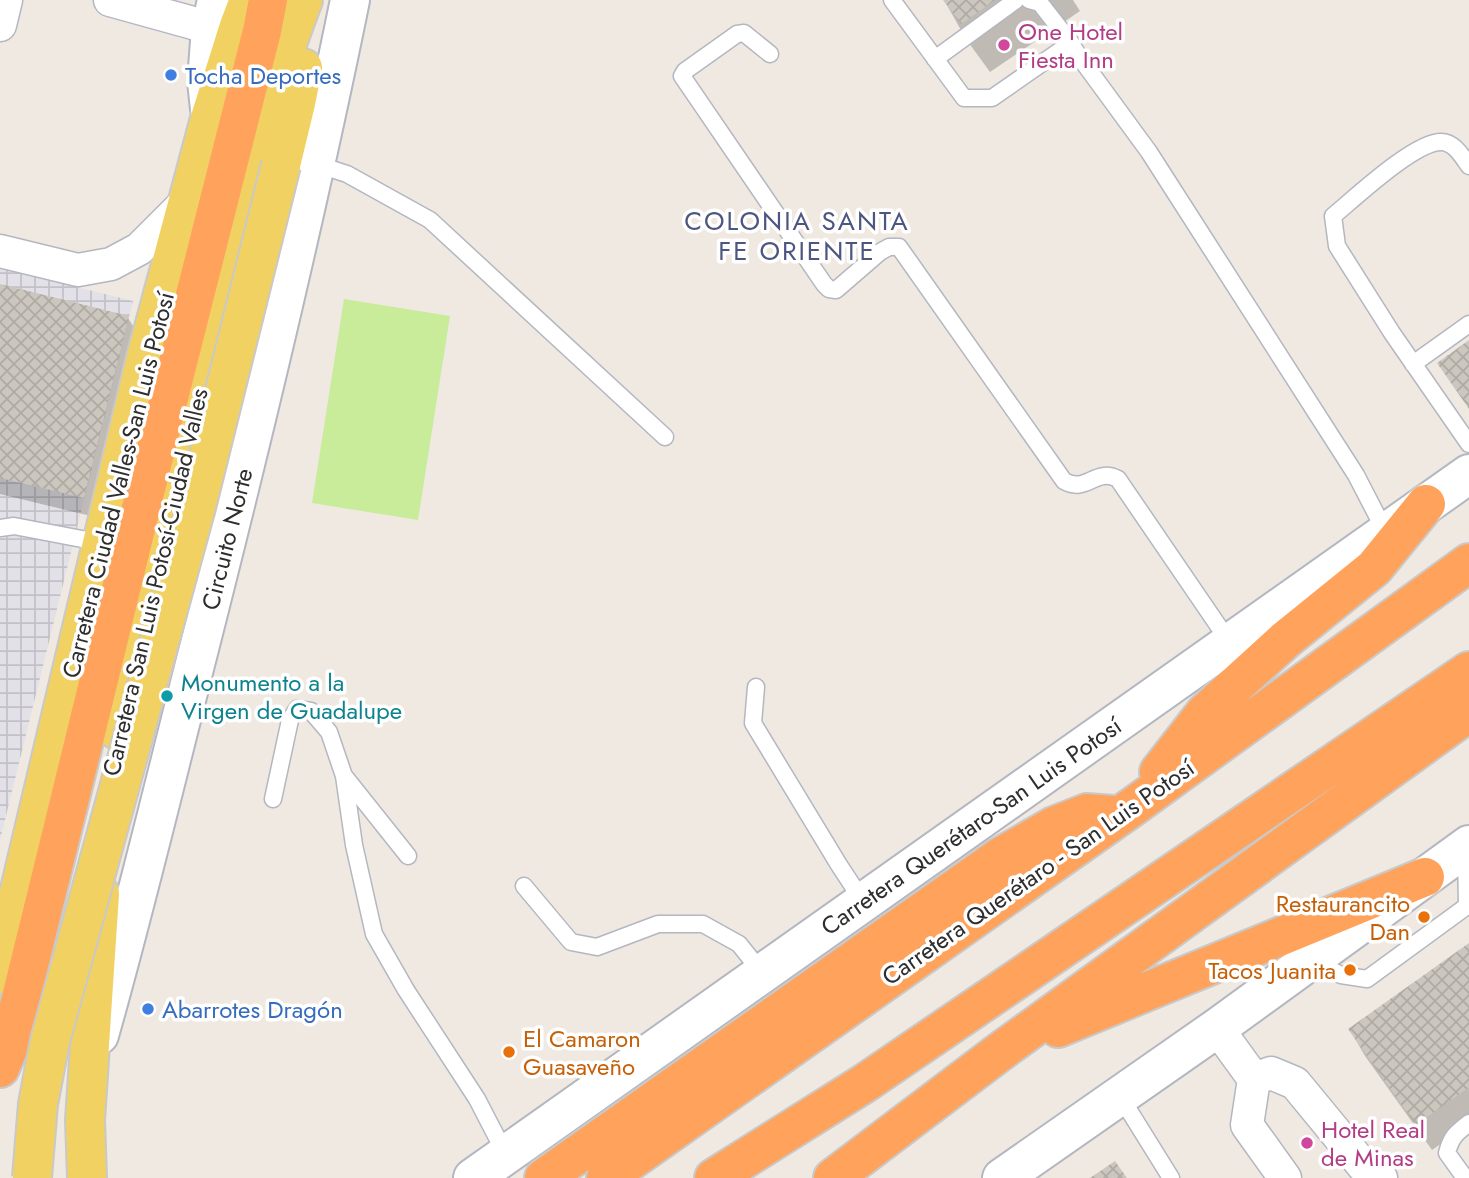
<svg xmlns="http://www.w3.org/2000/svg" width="1469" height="1178" viewBox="0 0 1469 1178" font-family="Jost,sans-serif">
<defs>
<pattern id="industrial-grid" width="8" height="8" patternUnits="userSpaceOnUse" patternTransform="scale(1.75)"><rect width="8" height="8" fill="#e3e1e8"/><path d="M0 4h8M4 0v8" fill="none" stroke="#c3c1c7"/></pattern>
<pattern id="building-cross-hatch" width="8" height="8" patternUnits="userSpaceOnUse" patternTransform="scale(1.75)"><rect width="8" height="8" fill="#cbc7bf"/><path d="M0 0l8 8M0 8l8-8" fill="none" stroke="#afaba4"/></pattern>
</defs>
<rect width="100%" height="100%" fill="#efe9e1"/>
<path fill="url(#industrial-grid)" d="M0,268L133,301L0,840Z"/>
<path fill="#c9ec9a" d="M344,299L450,316L418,520L312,503Z"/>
<path fill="#0003" d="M944,0H1073L1080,11L990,72L966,39Z
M0,286L128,318L140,337L95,517L0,494Z
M1469,945V1124L1432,1150L1365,1056L1350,1030Z"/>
<path fill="url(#building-cross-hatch)" d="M943,0H995L961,24Z
M0,284L129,316L84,498L0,478Z
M1469,340V409L1437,363Z
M1469,943V1087L1416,1125L1348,1029Z
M1115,1161L1127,1178H1090Z"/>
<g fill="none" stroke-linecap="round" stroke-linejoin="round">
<g stroke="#b4b7c1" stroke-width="19">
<path id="lane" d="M892,0L964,98H992L1071,43L1078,55L1149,152L1356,475L1386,533
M1029,0L1040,3L1071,43
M770,54L744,33L737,34L685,71L682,76L824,284L829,289L836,290L880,252L889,247H899L1064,481C1087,494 1095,467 1118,479L1230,643
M935,59L1016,0
M316,164L347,174L430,220L665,437
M1469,166C1462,156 1454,142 1441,142C1414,142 1355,198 1333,216L1337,246L1392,333L1469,444
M1413,364L1469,324
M0,528L14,526L103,543
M756,687L753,723L839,865L864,903
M345,777L408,856
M273,799L290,720L297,709L311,711L329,732L344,776L354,845L374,934L406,990L477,1099L506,1155
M524,886L571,942L597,947L658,924H703L739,944L763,974
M1312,961L1341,975L1367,979L1467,906L1466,852
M1120,1096L1171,1178
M1465,1178L1447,1153C1451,1137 1456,1133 1469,1123"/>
</g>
<g stroke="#b4b7c1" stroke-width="35">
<path id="street" d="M110,0L211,28
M0,25L6,0
M0,251L78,270L111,264L139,249L190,198
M1217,1028L1254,1079L1247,1125L1285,1178
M1254,1079L1271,1073L1295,1083L1365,1168L1381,1178"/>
</g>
<g stroke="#b4b7c1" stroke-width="42">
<path id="secondary" d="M210,109L207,81L211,28L217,0
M99,1035C133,915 162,794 193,672C250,449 304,226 350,0
M473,1178L1469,474
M1002,1178L1217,1028L1469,845"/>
</g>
<g stroke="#c9c9c9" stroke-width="42">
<path id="primary" d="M281,165L296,103L303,68
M117,730C151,585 185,441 220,296C245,197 266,95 303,0
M0,974L146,358L211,115L239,26L249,0
M87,1178L85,1120L100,894"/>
</g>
<g stroke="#c9c9c9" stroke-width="42">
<path id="highway" d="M1159,772L1205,713L1285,640L1374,568L1426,504
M1058,1028L1425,877
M0,1068L9,1047L139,516L262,31L268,0
M544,1178L1000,857L1054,826L1087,813L1113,815
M606,1178L1131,808L1469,563
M714,1178L865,1083L1469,671
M833,1178L1001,1051L1469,712"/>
</g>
<use href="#lane" stroke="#fff" stroke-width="16"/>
<use href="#street" stroke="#fff" stroke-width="32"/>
<use href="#secondary" stroke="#fff" stroke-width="38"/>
<use href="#primary" stroke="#f2d163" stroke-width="38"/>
<use href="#highway" stroke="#ffa35c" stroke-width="38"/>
<g stroke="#c9c9c9" stroke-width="42" stroke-linecap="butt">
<path id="primary-bridge" d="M32,1178L38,1104L50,1041L196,507L281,165"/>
</g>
<use href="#primary-bridge" stroke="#f2d163" stroke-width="38"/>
</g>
<g fill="#d1479c" stroke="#fff" stroke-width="2.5">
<circle cx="1004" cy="45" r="7"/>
<circle cx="1307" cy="1143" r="7"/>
</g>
<g fill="#3f7fe0" stroke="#fff" stroke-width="2.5">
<circle cx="171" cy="75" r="7"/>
<circle cx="148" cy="1009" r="7"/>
</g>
<circle fill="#0f9aa8" stroke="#fff" stroke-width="2.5" cx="167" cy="696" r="7"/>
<g fill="#e8710a" stroke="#fff" stroke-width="2.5">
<circle cx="1424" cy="917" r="7"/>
<circle cx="1350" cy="970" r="7"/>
<circle cx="509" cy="1052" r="7"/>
</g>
<g text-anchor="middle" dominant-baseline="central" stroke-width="7" stroke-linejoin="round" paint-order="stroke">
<g font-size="24" fill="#b23c85" stroke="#fff" text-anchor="start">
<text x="1018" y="31">One Hotel<tspan x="1018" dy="28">Fiesta Inn</tspan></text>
<text x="1321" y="1129">Hotel Real<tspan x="1321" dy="28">de Minas</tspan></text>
</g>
<g font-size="24" fill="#366cbe" stroke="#fff" text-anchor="start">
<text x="185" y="75">Tocha Deportes</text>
<text x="162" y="1009">Abarrotes Dragón</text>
</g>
<g font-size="24" fill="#2e2e2e" stroke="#fff">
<text transform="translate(118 485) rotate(-76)">Carretera Ciudad Valles-San Luis Potosí</text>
<text transform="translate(227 539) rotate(-76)">Circuito Norte</text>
<text transform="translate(155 582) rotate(-77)">Carretera San Luis Potosí-Ciudad Valles</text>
<text transform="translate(971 826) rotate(-35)">Carretera Querétaro-San Luis Potosí</text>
<text transform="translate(1038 872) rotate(-35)">Carretera Querétaro - San Luis Potosí</text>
</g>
<g font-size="24" fill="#0d838f" stroke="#fff" text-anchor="start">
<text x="181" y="682">Monumento a la<tspan x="181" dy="28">Virgen de Guadalupe</tspan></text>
</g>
<g font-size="24" fill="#c56008" stroke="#fff" text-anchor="end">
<text x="1410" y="903">Restaurancito<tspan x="1410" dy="28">Dan</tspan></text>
<text x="1336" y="970">Tacos Juanita</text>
<text x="523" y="1038" text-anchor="start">El Camaron<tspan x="523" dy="28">Guasaveño</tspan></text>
</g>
<g font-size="26" letter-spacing="2" fill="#4d5680" stroke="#fff">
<text x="797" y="221">COLONIA SANTA<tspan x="797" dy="30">FE ORIENTE</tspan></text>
</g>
</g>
</svg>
